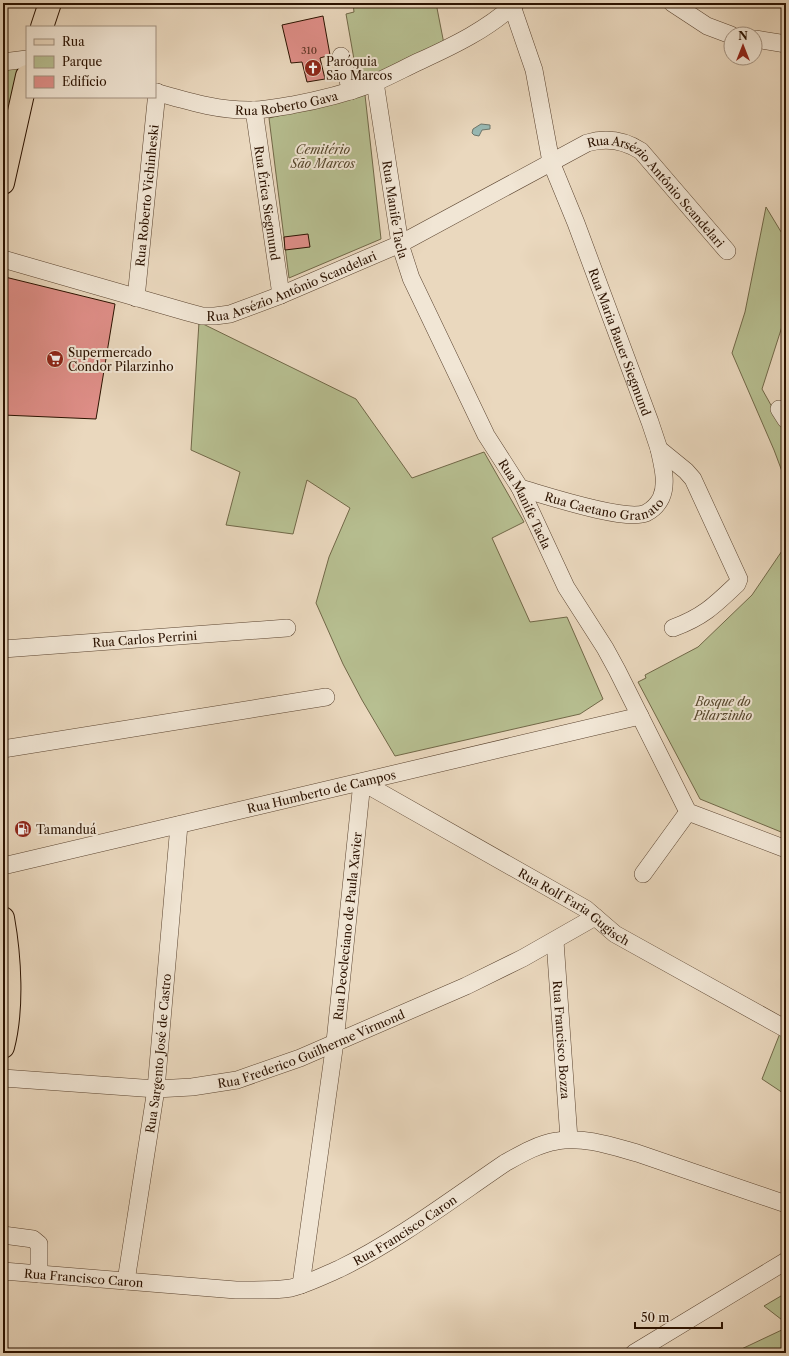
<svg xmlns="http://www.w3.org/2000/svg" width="789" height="1356" viewBox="0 0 789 1356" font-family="'Libre Caslon Text',serif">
<rect width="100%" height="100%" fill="#ead8be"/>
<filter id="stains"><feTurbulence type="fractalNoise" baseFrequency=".005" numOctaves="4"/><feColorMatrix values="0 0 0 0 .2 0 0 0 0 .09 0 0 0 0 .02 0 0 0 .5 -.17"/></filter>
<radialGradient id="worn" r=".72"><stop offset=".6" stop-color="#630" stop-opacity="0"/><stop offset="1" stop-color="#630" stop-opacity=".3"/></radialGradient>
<path fill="#b7bf91" stroke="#716848" d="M353,3H436L444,44L358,82L346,14L354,12Z
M3,68H21L3,136Z
M365,95L381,239L289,278L269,118Z
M766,207L786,240V314L762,389L786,432V482L774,450L732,353L745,312Z
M199,322L356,399L412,478L484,452L524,522L492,538L530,622L567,617L603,699L580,714L395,756L362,700L343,664L316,603L329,557L350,508L307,480L293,534L226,525L240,472L191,450Z
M786,545V834L700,799L638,682L646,678L645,675L698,647L752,595Z
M786,1018V1095L762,1079Z
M786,1293V1323L764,1306Z
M786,1328V1353H733Z"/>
<path fill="#98b9b4" stroke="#6c766c" d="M481,124L490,125V129L482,130L479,136L474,135L472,133L473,129Z"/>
<path fill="#e08f89" stroke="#2b1200" d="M323,16L330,55L320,58L325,79L307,82L302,62L291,63L282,25Z
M308,234L310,247L285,250L284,237Z
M5,277L115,304L96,419L3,415V284Z"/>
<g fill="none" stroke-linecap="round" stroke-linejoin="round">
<g stroke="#5b4430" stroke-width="18">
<g id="minor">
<path d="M672,3L707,26L731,35"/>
<path id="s1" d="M512,6L534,70L551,162L576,223L650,422L659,449L686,471L693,479L739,579L737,584C715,605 703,617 673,628"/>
<path d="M755,39L786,44"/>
<path d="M341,56L351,91"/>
<path d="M3,62L27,59"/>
<path id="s2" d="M375,82L400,244L411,278L486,435L520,488L566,587L605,648L617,670L688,812L786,849"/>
<path id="s3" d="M155,92C187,101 219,111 253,110C266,110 279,107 292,105C320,100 347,93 374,83C390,76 405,68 420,61C455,45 488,29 516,3"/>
<path id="s4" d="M254,110L281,295"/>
<path id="s5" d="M3,259L187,312L202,316H215L230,314L281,295L400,244L587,143C607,137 624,140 641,151L727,251"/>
<path id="s6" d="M136,298L157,92"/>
<path d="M779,409L786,420"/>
<path id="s7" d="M520,488C545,495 625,522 646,513C652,510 658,504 661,498C668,483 662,464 659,449"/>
<path id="s8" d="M3,649L287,628"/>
<path d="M3,749L326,697"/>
<path id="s9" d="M3,866L640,716"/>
<path d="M643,874L688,812"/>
<path id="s10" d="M555,941L569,1139"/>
<path id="s11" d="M3,1078L156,1089L192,1087L237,1080L300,1058L466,986L523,958L595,917"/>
<path d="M3,1235L33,1239L39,1244V1274"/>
<path id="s12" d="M3,1271L236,1290C254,1290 273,1291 291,1288C307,1284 323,1276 339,1269C397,1241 452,1199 505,1163C521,1154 538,1144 557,1141C583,1136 612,1146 637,1153L786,1204"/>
<path id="s13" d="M126,1281L156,1089L179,825"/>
<path id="s14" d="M301,1285L335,1042L362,782L586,909L615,934L786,1029"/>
<path d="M634,1353L786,1261"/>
</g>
</g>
<g stroke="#2b1200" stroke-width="24">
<path id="major" d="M42,27L50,3
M3,183L27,76
M3,918C10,957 13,1009 3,1047"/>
</g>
<use href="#minor" stroke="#f1e6d5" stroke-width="17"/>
<use href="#major" stroke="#ead8be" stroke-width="22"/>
</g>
<defs>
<g id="church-disc" transform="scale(0.9)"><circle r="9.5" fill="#8f2418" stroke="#f1e6d5"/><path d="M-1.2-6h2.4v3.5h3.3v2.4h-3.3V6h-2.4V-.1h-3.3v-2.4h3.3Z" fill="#fff"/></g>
<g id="supermarket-disc" transform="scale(0.9)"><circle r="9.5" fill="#8f2418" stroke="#f1e6d5"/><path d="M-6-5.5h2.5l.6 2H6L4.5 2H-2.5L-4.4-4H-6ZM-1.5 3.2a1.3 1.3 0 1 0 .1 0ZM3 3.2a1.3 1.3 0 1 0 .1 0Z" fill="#fff"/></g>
<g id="fuel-disc" transform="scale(0.9)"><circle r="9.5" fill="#8f2418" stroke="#f1e6d5"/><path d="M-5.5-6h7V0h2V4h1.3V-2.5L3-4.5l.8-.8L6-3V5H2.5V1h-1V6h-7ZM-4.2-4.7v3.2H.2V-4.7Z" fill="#fff"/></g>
</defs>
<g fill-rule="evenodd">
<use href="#church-disc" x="313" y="68"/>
<use href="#supermarket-disc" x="55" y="359"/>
<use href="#fuel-disc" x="23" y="829"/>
</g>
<g text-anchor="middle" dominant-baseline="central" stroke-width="4" stroke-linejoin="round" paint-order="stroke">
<g font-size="10" fill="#583122">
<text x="309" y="50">310</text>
</g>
<g font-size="12" fill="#2b1200" stroke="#f1e6d5" text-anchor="start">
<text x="326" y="61">Paróquia<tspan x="326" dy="14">São Marcos</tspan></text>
<text x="68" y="352">Supermercado<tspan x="68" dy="14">Condor Pilarzinho</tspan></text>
<text x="36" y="829">Tamanduá</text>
</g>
<g font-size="12" fill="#2b1200" stroke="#f1e6d5">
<text stroke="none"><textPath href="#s3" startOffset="134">Rua Roberto Gava</textPath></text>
<text stroke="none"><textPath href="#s6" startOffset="103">Rua Roberto Vichinheski</textPath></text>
<text stroke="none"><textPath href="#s5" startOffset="722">Rua Arsézio Antônio Scandelari</textPath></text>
<text stroke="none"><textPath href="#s4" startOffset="94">Rua Érica Siegmund</textPath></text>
<text stroke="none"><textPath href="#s2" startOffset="129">Rua Manife Tacla</textPath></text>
<text stroke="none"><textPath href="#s5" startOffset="302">Rua Arsézio Antônio Scandelari</textPath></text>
<text stroke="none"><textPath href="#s1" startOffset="354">Rua Maria Bauer Siegmund</textPath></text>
<text stroke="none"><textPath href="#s7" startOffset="88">Rua Caetano Granato</textPath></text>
<text stroke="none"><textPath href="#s2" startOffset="453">Rua Manife Tacla</textPath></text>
<text stroke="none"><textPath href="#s8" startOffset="142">Rua Carlos Perrini</textPath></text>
<text stroke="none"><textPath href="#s9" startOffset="327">Rua Humberto de Campos</textPath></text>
<text stroke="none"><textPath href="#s14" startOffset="753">Rua Rolf Faria Gugisch</textPath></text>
<text stroke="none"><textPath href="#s14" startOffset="362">Rua Deocleciano de Paula Xavier</textPath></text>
<text stroke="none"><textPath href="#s10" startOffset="99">Rua Francisco Bozza</textPath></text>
<text stroke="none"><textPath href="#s11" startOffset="315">Rua Frederico Guilherme Virmond</textPath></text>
<text stroke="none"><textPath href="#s13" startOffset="230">Rua Sargento José de Castro</textPath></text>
<text stroke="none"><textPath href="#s12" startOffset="417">Rua Francisco Caron</textPath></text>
<text stroke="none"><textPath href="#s12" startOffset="81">Rua Francisco Caron</textPath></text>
</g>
<g font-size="12" font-style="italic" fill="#55462c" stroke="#f1e6d5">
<text x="323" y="149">Cemitério<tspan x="323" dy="14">São Marcos</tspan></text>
<text x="723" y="701">Bosque do<tspan x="723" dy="14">Pilarzinho</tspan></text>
</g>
</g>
<rect width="789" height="1356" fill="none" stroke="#ead8be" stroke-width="16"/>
<rect x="4" y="4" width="781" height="1348" fill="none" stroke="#2b1200" stroke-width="2"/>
<rect x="8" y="8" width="773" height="1340" fill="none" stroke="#2b1200"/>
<rect x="26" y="26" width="130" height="72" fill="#f1e6d5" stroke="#a29180"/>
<rect x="34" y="39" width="20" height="6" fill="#ead8be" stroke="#a29180"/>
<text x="62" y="46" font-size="12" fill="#2b1200">Rua</text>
<rect x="34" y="56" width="20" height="12" fill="#b7bf91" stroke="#a29180"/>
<text x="62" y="66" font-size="12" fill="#2b1200">Parque</text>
<rect x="34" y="76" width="20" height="12" fill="#e08f89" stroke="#a29180"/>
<text x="62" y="86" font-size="12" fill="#2b1200">Edifício</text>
<g transform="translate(743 46)"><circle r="19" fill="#f1e6d5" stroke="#a29180"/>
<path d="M0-3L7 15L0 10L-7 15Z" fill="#8f2418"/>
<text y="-6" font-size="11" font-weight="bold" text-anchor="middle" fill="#2b1200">N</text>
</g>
<path d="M635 1322v6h87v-6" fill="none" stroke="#2b1200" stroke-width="2"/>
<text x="641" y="1322" font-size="12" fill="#2b1200" stroke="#f1e6d5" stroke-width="3" paint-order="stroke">50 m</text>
<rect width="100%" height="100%" filter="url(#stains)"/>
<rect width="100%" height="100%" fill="url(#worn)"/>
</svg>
